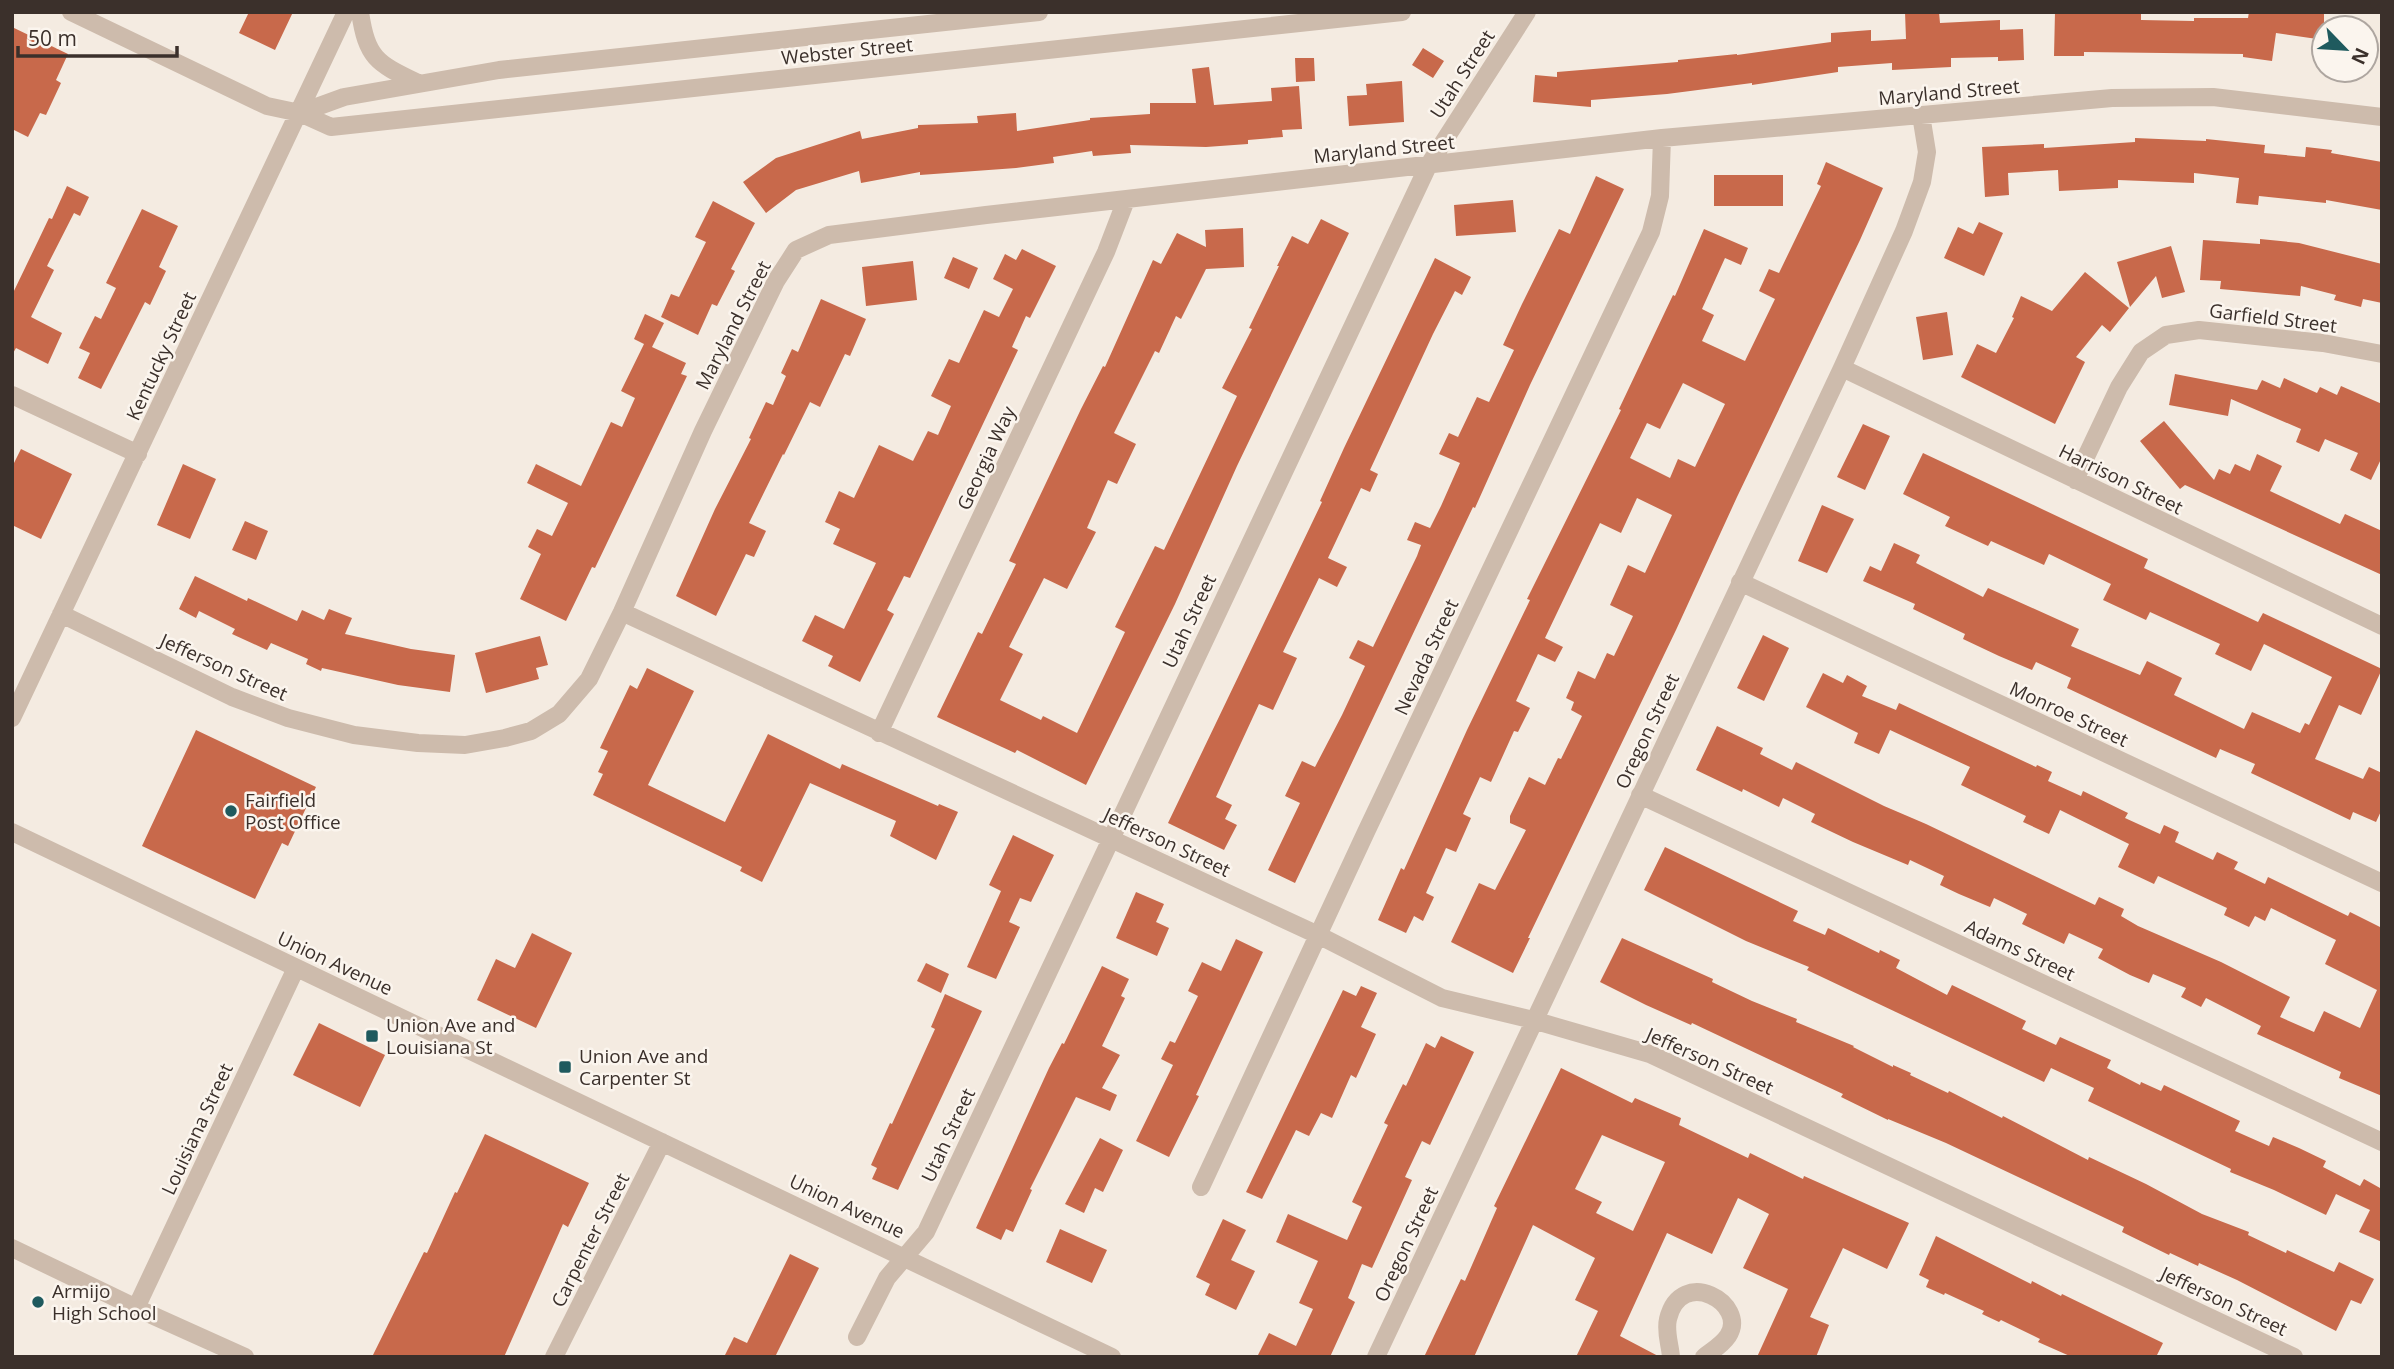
<svg xmlns="http://www.w3.org/2000/svg" width="2394" height="1369" viewBox="0 0 2394 1369" font-family="'Open Sans',sans-serif">
<rect width="100%" height="100%" fill="#f4ebe1"/>
<path fill="#c8694b" fill-rule="evenodd" d="M249,12H293L275,50L239,33Z
M1905,12H1939L1940,23L2000,20V30L2023,29L2024,60L1998,61V57L1951,58V67L1892,70V63L1838,67V72L1752,85V83L1667,94L1591,100V107L1533,102L1535,75L1557,77V72L1678,62V60L1737,54V55L1831,42V33L1871,30V41L1906,39Z
M2055,12H2141V20L2194,21V18H2248L2249,12H2324V40L2276,33L2272,61L2243,57V54L2084,52V56H2054Z
M12,27L68,54L56,80L61,83L46,115L40,113L28,137L12,129Z
M1423,48L1444,61L1433,78L1412,65Z
M1295,58H1314L1315,81L1296,82Z
M1209,67L1214,105L1272,101L1271,88L1299,86L1302,129L1282,130L1283,137L1248,140V144L1206,147L1130,145L1131,153L1093,156L1092,151L1053,157L1054,163L1016,168L920,175V172L861,183L859,171L796,190L766,213L743,182L776,158L860,131L862,139L918,128V125L978,123L977,116L1016,113L1017,131L1090,120V118L1150,114V103H1196L1192,69Z
M1402,81L1404,122L1349,126L1347,96L1367,95L1366,84Z
M2135,138L2206,141V139L2265,145L2264,153L2305,157L2306,147L2332,150L2331,153L2382,162V210L2326,200V203L2259,196L2258,205L2236,203L2239,178L2194,173V183L2118,180V188L2059,191L2058,170L2008,173L2009,195L1985,197L1982,147L2044,144V148L2135,142Z
M1826,162L1883,188L1860,240L1737,497L1676,630L1528,938H1530L1513,973L1451,942L1479,883L1495,890L1526,830L1510,823V816L1529,777L1545,785L1558,758L1561,759L1582,716L1571,710L1574,702L1566,698L1578,671L1595,679L1607,653L1614,656L1633,616L1610,605L1628,565L1645,573L1672,515L1637,498L1621,533L1600,523L1545,638L1563,647L1555,662L1538,654L1516,701L1530,708L1518,732L1514,731L1491,782L1480,777L1463,814L1471,818L1456,852L1446,848L1426,893L1434,897L1423,921L1414,916L1406,933L1378,920L1401,868L1404,870L1467,730L1530,600L1527,599L1621,410L1619,409L1673,295L1675,296L1704,229L1748,248L1741,265L1725,258L1702,309L1714,315L1702,341L1745,361L1775,299L1759,291L1769,269L1779,273L1821,186L1817,184ZM1683,383L1725,404L1695,467L1678,459L1670,478L1630,458L1647,423L1660,429Z
M1714,175H1783V206H1714Z
M1596,176L1624,189L1530,385L1475,508L1473,507L1295,883L1268,870L1300,803L1285,796L1302,761L1315,767L1342,715L1365,666L1349,658L1358,640L1373,647L1417,556L1421,545L1407,540L1415,522L1430,528L1441,506L1460,463L1439,454L1449,433L1458,437L1477,397L1489,402L1514,350L1503,345L1522,304L1559,229L1570,234Z
M67,186L89,197L80,216L74,213L47,266L54,270L31,317L62,333L48,364L16,348L12,355V295L39,239L49,218L52,219Z
M1513,200L1516,232L1456,236L1454,205Z
M713,201L755,223L731,269L735,271L717,306L712,304L698,335L661,317L671,294L679,297L706,242L695,237Z
M142,209L178,226L159,267L166,271L150,305L145,302L101,389L78,378L90,353L79,348L95,316L101,319L116,288L106,283Z
M1321,219L1349,233L1237,466L1175,604L1086,785L1017,750L1015,753L937,717L978,632L982,634L1016,564L1009,561L1081,409L1103,366L1105,367L1153,260L1161,264L1177,233L1206,247L1205,230L1243,228L1244,267L1206,269L1181,319L1176,316L1159,353L1155,351L1114,433L1136,444L1117,484L1108,480L1087,528L1096,532L1067,589L1044,578L1009,647L1023,654L1000,700L1041,720L1043,716L1077,733L1125,632L1115,627L1155,546L1164,550L1237,396L1222,388L1252,329L1249,328L1279,266H1277L1292,236L1308,244Z
M1979,222L2003,233L1984,276L1944,258L1958,227L1973,234Z
M2260,239L2299,243L2382,264V303L2363,299L2361,307L2334,300L2336,295L2301,286L2300,296L2220,289L2221,281L2200,280L2203,240L2260,244Z
M2171,246L2185,292L2162,298L2156,276L2130,307L2117,262Z
M1022,249L1056,266L1030,318L1026,316L1012,347L1018,350L910,578L904,576L887,610L894,614L860,682L828,666L833,656L802,641L815,615L844,629L876,563L833,544L840,529L825,522L839,491L854,498L879,445L913,461L928,431L938,435L951,406L931,396L949,359L959,363L984,310L999,317L1013,289L993,279L1005,254L1016,260Z
M953,257L978,268L969,289L944,278Z
M1435,258L1471,277L1462,295L1455,291L1433,334L1370,470L1378,474L1370,492L1361,488L1328,558L1347,567L1337,587L1319,578L1283,652L1297,658L1273,710L1259,704L1216,797L1232,805L1225,819L1237,825L1224,850L1168,823L1322,502L1320,501L1344,448Z
M913,261L917,300L866,306L862,267Z
M2085,272L2129,308L2110,332L2102,325L2076,357L2085,362L2055,424L1961,377L1977,344L1996,353L2014,318L2012,317L2021,296L2052,311Z
M821,299L866,319L850,356L845,354L820,407L810,402L784,455L783,454L749,523L766,531L754,557L746,554L716,616L676,596L715,509L751,439L749,438L766,402L773,405L786,376L781,373L792,349L798,352Z
M1947,312L1953,355L1923,360L1916,317Z
M645,314L664,323L652,347L686,363L681,374L687,376L595,568L592,567L566,621L520,599L541,554L528,547L537,529L552,536L568,503L527,483L536,464L581,486L611,422L622,427L635,398L621,391L644,344L634,339Z
M2175,374L2257,390L2262,380L2280,388L2284,378L2317,393L2320,387L2337,395L2341,386L2382,404V457L2371,480L2350,470L2358,453L2325,439L2319,452L2296,442L2301,429L2231,399L2228,416L2169,405Z
M2164,421L2214,480L2219,469L2230,474L2235,464L2250,471L2257,454L2282,466L2270,491L2340,524L2345,514L2382,531V575L2185,485L2180,489L2140,441Z
M1863,424L1890,436L1865,490L1837,477Z
M21,449L72,474L41,539L12,525V467Z
M1923,453L2148,559L2144,568L2258,622L2263,613L2382,669L2361,715L2339,705L2315,759L2363,779L2369,767L2382,773V809L2376,822L2353,812L2350,820L2251,773L2255,764L2220,749L2216,758L2067,688L2071,678L2036,662L2032,670L1999,656L1963,639L1965,634L1913,609L1915,604L1863,581L1870,566L1881,571L1894,543L1920,555L1916,563L1983,597L1988,588L2079,629L2071,646L2140,675L2147,661L2182,678L2174,695L2244,729L2252,712L2300,733L2305,723L2309,725L2332,677L2264,644L2251,671L2215,654L2220,644L2150,612L2146,620L2103,600L2111,584L2049,554L2044,565L1991,541L1988,546L1945,526L1950,517L1903,494Z
M183,464L216,479L190,539L157,525Z
M1822,505L1854,519L1827,573L1798,561Z
M245,521L268,531L256,560L232,550Z
M195,576L247,601L248,598L297,621L302,610L324,620L329,609L352,618L345,634L411,649L455,655L450,692L398,685L322,668L321,671L306,664L308,659L271,643L267,650L232,634L235,629L199,611L196,618L179,609Z
M1763,635L1789,648L1764,701L1737,688Z
M540,636L548,665L536,668L539,679L486,693L475,653Z
M647,668L694,691L648,785L725,822L768,734L840,769L842,764L938,806L939,804L958,812L936,860L890,836L896,821L810,783L762,882L740,871L742,867L593,795L603,774L598,772L608,751L600,748L630,685L637,689Z
M1823,673L1843,683L1847,675L1867,686L1862,696L1896,710L1899,703L2036,767L2037,765L2052,772L2048,781L2081,796L2083,791L2128,813L2125,818L2160,834L2164,825L2179,832L2175,842L2213,860L2217,852L2238,862L2234,869L2265,884L2268,877L2348,916L2350,912L2382,928V1096L2339,1078L2341,1072L2257,1034L2261,1026L2206,998L2201,1007L2181,997L2186,988L2153,974L2149,983L2130,975L2098,958L2103,949L2069,933L2064,944L2022,924L2027,914L1994,898L1990,907L1959,894L1940,885L1944,876L1910,860L1908,865L1853,842L1811,822L1815,814L1783,798L1779,807L1743,789L1742,792L1696,770L1717,726L1763,748L1760,754L1792,770L1796,762L1884,806L1926,824L2095,905L2099,897L2124,909L2121,916L2138,926L2221,962L2290,997L2280,1017L2314,1032L2324,1011L2360,1028L2377,990L2325,964L2336,940L2271,908L2265,921L2255,916L2249,927L2224,915L2227,908L2158,876L2154,884L2118,867L2129,844L2060,810L2049,834L2023,822L2026,816L1961,785L1970,767L1890,730L1879,754L1854,743L1858,733L1806,707Z
M196,730L316,787L288,846L282,843L255,899L142,846Z
M1013,835L1054,855L1031,902L1020,898L1009,922L1020,927L996,979L967,967L1001,891L989,885Z
M1665,847L1798,911L1793,921L1825,935L1828,928L1879,953L1880,950L1900,960L1896,968L1947,995L1952,985L2026,1021L2022,1029L2056,1045L2060,1037L2111,1060L2107,1068L2140,1085L2141,1082L2161,1091L2164,1085L2240,1121L2235,1131L2269,1146L2273,1137L2299,1148L2326,1161L2323,1167L2360,1186L2364,1179L2380,1188L2382,1185V1242L2359,1232L2370,1210L2336,1194L2326,1215L2274,1190L2230,1172L2231,1169L2088,1101L2094,1088L2051,1068L2044,1082L1807,970L1809,967L1746,941L1644,890Z
M1136,892L1164,904L1156,922L1169,928L1157,956L1116,938Z
M532,933L572,953L536,1028L477,1000L496,959L515,968Z
M1622,938L1713,979L1712,982L1752,1001L1797,1019L1796,1022L1854,1046L1853,1047L1893,1067V1065L1911,1073L1910,1075L1948,1093L1949,1091L2002,1118L2003,1116L2088,1160L2089,1157L2146,1184L2202,1214L2249,1232L2248,1235L2286,1253L2287,1250L2334,1272L2339,1262L2374,1279L2361,1304L2351,1300L2336,1331L2237,1280L2199,1263L2198,1266L2170,1253L2169,1255L2122,1232L2124,1227L1946,1143L1888,1119V1120L1841,1097L1843,1094L1692,1023L1691,1025L1646,1005L1600,982Z
M1236,939L1263,952L1196,1095L1199,1096L1169,1157L1136,1141L1173,1065L1161,1059L1170,1041L1175,1043L1198,996L1188,991L1202,962L1221,971Z
M926,963L949,974L941,993L917,981Z
M1102,966L1129,979L1121,996L1125,998L1102,1046L1120,1055L1102,1088L1117,1095L1110,1111L1076,1097L1030,1189L1032,1190L1013,1232L1006,1229L1001,1240L976,1228L1049,1068L1062,1043L1064,1044Z
M1361,986L1377,993L1361,1027L1376,1034L1356,1078L1351,1075L1332,1118L1321,1113L1309,1136L1296,1130L1262,1199L1246,1192L1343,990L1356,996Z
M945,994L982,1011L898,1190L872,1179L877,1168L871,1165L890,1123L892,1124L935,1029L931,1027Z
M319,1023L385,1055L360,1107L293,1075Z
M1441,1036L1474,1052L1430,1145L1422,1141L1405,1177L1412,1180L1372,1268L1362,1264L1348,1298L1355,1302L1330,1357H1257L1269,1333L1296,1346L1313,1309L1299,1303L1318,1261L1276,1242L1288,1214L1347,1240L1362,1207L1352,1202L1388,1125L1384,1123L1403,1084L1406,1086L1426,1043L1435,1048Z
M1561,1068L1632,1103L1635,1098L1681,1118L1679,1125L1748,1158L1750,1153L1803,1179L1804,1176L1909,1223L1887,1269L1843,1248L1810,1317L1829,1325L1816,1357H1757L1788,1289L1743,1268L1769,1214L1738,1198L1712,1254L1667,1233L1620,1336L1660,1357H1576L1598,1311L1575,1300L1595,1258L1533,1225L1474,1357H1424L1461,1279L1465,1281L1497,1208L1494,1206ZM1602,1135L1665,1162L1633,1231L1596,1213L1602,1202L1575,1189Z
M485,1134L589,1183L568,1227L563,1224L504,1357H372L424,1252L427,1253L455,1192L457,1193Z
M1100,1138L1123,1150L1103,1192L1095,1188L1084,1213L1065,1204Z
M1223,1219L1246,1230L1231,1260L1255,1271L1236,1310L1205,1295L1210,1284L1196,1277Z
M1060,1229L1107,1250L1092,1283L1046,1262Z
M1936,1236L2031,1284L2032,1281L2061,1296L2062,1294L2163,1343L2156,1357H2072L2038,1342L2040,1339L2001,1320L1999,1322L1982,1314L1984,1311L1945,1293L1944,1295L1926,1287L1929,1280L1919,1275Z
M790,1254L819,1268L775,1357H724L734,1337L747,1343Z"/>
<g fill="none" stroke-linecap="round" stroke-linejoin="round">
<path stroke="#cdbbac" stroke-width="18" d="M71,12L267,106L300,113L331,127L1402,12
M360,12C367,59 377,63 418,83
M300,113L344,97L499,70L1039,12
M1842,368L2382,626
M12,395L138,454
M2075,480L2119,387L2141,352L2166,335L2199,330L2323,343L2382,354
M1740,582L2382,883
M622,612L1318,935L1442,998L1533,1020L1650,1054L2294,1357
M61,614L232,697L288,718L354,735L418,743L465,745L505,738L531,731L559,714L589,679L622,612L703,431L776,281L796,250L829,235L986,215L1662,138L2112,98L2213,97L2382,117
M12,718L346,12
M879,733L1106,252L1126,200
M1640,795L2382,1142
M12,832L1112,1357
M1201,1187L1366,832L1651,232L1660,196L1662,138
M12,1248L145,1312L245,1357
M136,1308L296,968
M857,1337L887,1278L926,1232L1428,166L1527,12
M554,1357L662,1142
M1376,1357L1842,368L1904,231L1922,182L1927,152L1921,115
M1671,1357C1670,1344 1665,1332 1668,1319C1681,1265 1749,1304 1728,1336C1722,1345 1713,1350 1704,1357"/>
</g>
<g fill="#1f5a5e" stroke="#fbf5ee" stroke-width="2.5">
<circle cx="231" cy="811" r="7"/>
<rect x="365" y="1029" width="14" height="14" rx="3.5"/>
<rect x="558" y="1060" width="14" height="14" rx="3.5"/>
<circle cx="38" cy="1302" r="7"/>
</g>
<g text-anchor="middle" dominant-baseline="central" stroke-width="5" stroke-linejoin="round" paint-order="stroke">
<g font-size="19" fill="#3b302b" stroke="#fbf5ee">
<text transform="translate(847 51) rotate(-6)">Webster Street</text>
<text transform="translate(1462 74) rotate(-57)">Utah Street</text>
<text transform="translate(1949 92) rotate(-5)">Maryland Street</text>
<text transform="translate(1384 149) rotate(-6)">Maryland Street</text>
<text transform="translate(2273 318) rotate(7)">Garfield Street</text>
<text transform="translate(733 325) rotate(-63)">Maryland Street</text>
<text transform="translate(161 356) rotate(-65)">Kentucky Street</text>
<text transform="translate(986 458) rotate(-65)">Georgia Way</text>
<text transform="translate(2121 479) rotate(26)">Harrison Street</text>
<text transform="translate(1189 621) rotate(-65)">Utah Street</text>
<text transform="translate(1426 657) rotate(-65)">Nevada Street</text>
<text transform="translate(224 667) rotate(24)">Jefferson Street</text>
<text transform="translate(2069 714) rotate(25)">Monroe Street</text>
<text transform="translate(1647 731) rotate(-65)">Oregon Street</text>
<text transform="translate(1167 842) rotate(25)">Jefferson Street</text>
<text transform="translate(2020 950) rotate(25)">Adams Street</text>
<text transform="translate(335 963) rotate(25)">Union Avenue</text>
<text transform="translate(1710 1061) rotate(24)">Jefferson Street</text>
<text transform="translate(197 1129) rotate(-65)">Louisiana Street</text>
<text transform="translate(948 1135) rotate(-65)">Utah Street</text>
<text transform="translate(847 1206) rotate(25)">Union Avenue</text>
<text transform="translate(590 1240) rotate(-63)">Carpenter Street</text>
<text transform="translate(1406 1244) rotate(-65)">Oregon Street</text>
<text transform="translate(2224 1301) rotate(25)">Jefferson Street</text>
</g>
<g font-size="19" fill="#3b302b" stroke="#fbf5ee" text-anchor="start">
<text x="245" y="800">Fairfield<tspan x="245" dy="22">Post Office</tspan></text>
<text x="386" y="1025">Union Ave and<tspan x="386" dy="22">Louisiana St</tspan></text>
<text x="579" y="1056">Union Ave and<tspan x="579" dy="22">Carpenter St</tspan></text>
<text x="52" y="1291">Armijo<tspan x="52" dy="22">High School</tspan></text>
</g>
</g>
<rect width="2394" height="1369" fill="none" stroke="#3b302b" stroke-width="28"/>
<g transform="translate(2345 49) rotate(115)"><circle r="33" fill="#fbf5ee" stroke="#aea6a0" stroke-width="2"/>
<path d="M0-5L12 26L0 18L-12 26Z" fill="#1f5a5e"/>
<text y="-10" font-size="19" font-weight="bold" text-anchor="middle" fill="#3b302b">N</text>
</g>
<path d="M18 46v10h159v-10" fill="none" stroke="#3b302b" stroke-width="3.5"/>
<text x="28" y="46" font-size="21" fill="#3b302b" stroke="#fbf5ee" stroke-width="5" paint-order="stroke">50 m</text>
</svg>
